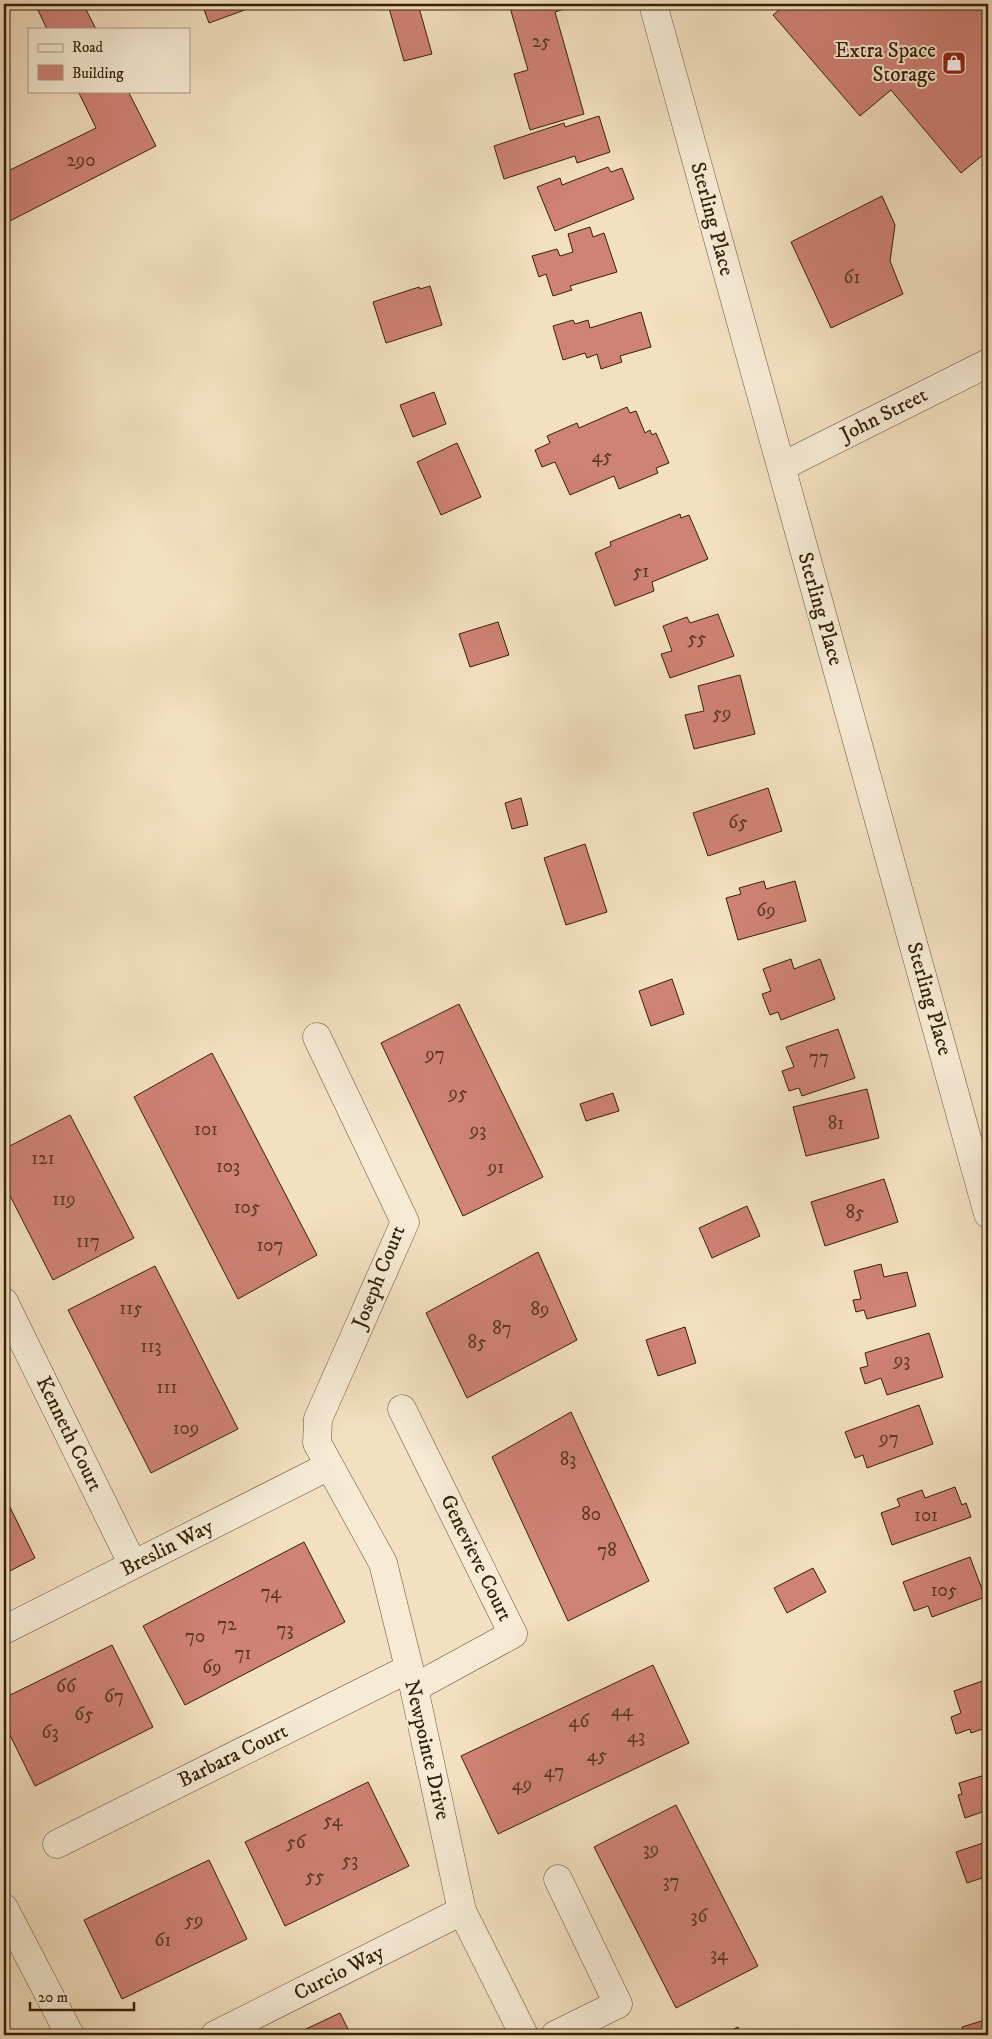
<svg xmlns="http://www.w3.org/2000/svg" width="992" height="2039" viewBox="0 0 992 2039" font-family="'IM FELL DW Pica',serif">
<rect width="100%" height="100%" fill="#f3e0c0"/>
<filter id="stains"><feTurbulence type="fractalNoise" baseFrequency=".004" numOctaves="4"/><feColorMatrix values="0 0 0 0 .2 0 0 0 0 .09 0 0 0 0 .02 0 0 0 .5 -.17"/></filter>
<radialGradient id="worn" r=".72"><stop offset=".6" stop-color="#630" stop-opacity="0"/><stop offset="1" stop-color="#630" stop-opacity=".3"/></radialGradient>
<path fill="#cf8276" stroke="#362007" d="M35,4H83L96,29H47Z
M202,4H261L209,23Z
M404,4H418L432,54L404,61L389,8Z
M509,4H579L555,12L584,114L530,130L514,74L528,70Z
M787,4H988V158L984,154L961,173L891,90L860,116L773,15Z
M78,91H128L156,146L4,224V173L96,128Z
M599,116L610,152L577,163L575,156L504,179L494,146L564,123L565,127Z
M608,167L611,172L622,168L634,199L555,231L537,187L560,178L562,185Z
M882,196L895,225L890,261L903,294L831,328L791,242Z
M590,227L593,237L604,233L617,272L570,286L572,290L553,296L546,274L539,277L532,256L557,249L560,256L573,252L568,234Z
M430,286L442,325L386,343L373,302L419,287L420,289Z
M641,312L651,347L620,356L622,362L601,369L597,354L587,358L585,353L563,360L553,326L573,320L575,324L588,320L590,328Z
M434,392L446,424L413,437L400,405Z
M627,407L630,413L636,411L645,433L650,430L652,435L656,433L669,463L656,468L658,473L619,489L614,476L570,495L555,462L542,467L535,450L550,443L547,436L577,423L579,428Z
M457,443L481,497L441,515L417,462Z
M680,514L681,518L689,515L708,559L652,582L654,591L615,606L595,553L611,546L610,542Z
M718,614L734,656L670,678L661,654L672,651L663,626L687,617L690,623Z
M498,622L509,655L470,667L459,634Z
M740,675L755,734L694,749L685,715L704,711L698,686Z
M768,788L782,831L708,856L693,813Z
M521,798L528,825L512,829L505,803Z
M585,844L607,912L566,925L544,858Z
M764,881L766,889L795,881L806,921L738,940L726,898L741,894L739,888Z
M791,959L794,969L820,959L835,999L781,1020L778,1012L770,1015L762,994L771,991L763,969Z
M672,979L684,1014L651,1026L639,991Z
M459,1004L543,1177L463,1216L381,1043Z
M838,1029L855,1078L802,1096L799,1088L789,1091L782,1071L794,1067L786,1047Z
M212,1053L317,1255L238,1299L134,1097Z
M867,1089L879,1138L806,1156L793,1107Z
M613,1093L619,1111L586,1121L580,1104Z
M70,1115L134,1238L53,1280L4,1184V1149Z
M884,1179L898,1222L825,1246L811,1202Z
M747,1206L760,1236L712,1258L699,1228Z
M538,1252L577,1340L467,1398L426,1313Z
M881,1264L884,1277L907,1272L916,1306L867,1319L864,1310L856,1312L853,1300L861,1299L854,1271Z
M155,1266L238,1429L151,1473L68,1310Z
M685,1327L696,1363L658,1376L646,1340Z
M929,1333L943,1377L887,1395L881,1378L865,1384L860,1368L868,1366L865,1353Z
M919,1405L933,1444L867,1468L863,1455L855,1458L845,1432Z
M571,1412L649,1581L568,1621L492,1457Z
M955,1487L962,1505L966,1503L971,1517L892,1545L881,1513L900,1506L897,1499L922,1490L925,1498Z
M4,1495L35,1558L4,1574Z
M304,1542L345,1622L185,1705L143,1626Z
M970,1557L985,1597L932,1617L928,1606L914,1611L903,1582Z
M813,1568L826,1592L787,1613L774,1588Z
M112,1645L153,1727L35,1786L4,1723V1698Z
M653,1665L689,1743L498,1834L461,1756Z
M988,1679V1727L971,1733L970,1729L956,1734L951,1717L961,1713L954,1691Z
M988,1774V1810L965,1818L958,1795L962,1794L959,1783Z
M368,1782L409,1866L285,1926L245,1842Z
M676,1805L758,1966L676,2008L594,1847Z
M986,1842L988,1849V1876L967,1883L956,1852Z
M209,1860L247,1939L122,1999L84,1920Z
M340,2013L351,2035H293Z
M988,2019V2035H965L962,2027Z
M738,2027L742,2035H722Z"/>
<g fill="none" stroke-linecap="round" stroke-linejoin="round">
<g stroke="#655035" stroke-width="29">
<path id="minor" d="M653,4L988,1214
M781,467L988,363
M317,1037L405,1222L318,1419L317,1443L383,1563L414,1688L462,1911L524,2035
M4,1302L133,1565
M402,1409L513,1634L414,1688
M4,1630L329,1466
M57,1844L408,1669
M4,1908L70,2035
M215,2035L462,1911
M555,2035L618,2004L558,1879"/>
</g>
<use href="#minor" stroke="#f7ebd6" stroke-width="28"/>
</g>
<defs>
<g id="shop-square" transform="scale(1.25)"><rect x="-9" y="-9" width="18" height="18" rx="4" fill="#8f2418" stroke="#f7ebd6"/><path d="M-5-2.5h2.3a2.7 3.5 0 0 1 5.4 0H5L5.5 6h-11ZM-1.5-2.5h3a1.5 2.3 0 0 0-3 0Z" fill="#fff"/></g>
</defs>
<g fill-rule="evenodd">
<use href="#shop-square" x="954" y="63"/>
</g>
<g text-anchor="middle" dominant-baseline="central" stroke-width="4" stroke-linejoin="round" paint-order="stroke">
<g font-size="19" fill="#5c3823">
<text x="541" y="41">25</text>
<text x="81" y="160">290</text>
<text x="852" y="277">61</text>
<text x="602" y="456">45</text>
<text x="641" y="571">51</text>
<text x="697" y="638">55</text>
<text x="722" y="713">59</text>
<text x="738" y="822">65</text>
<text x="766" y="910">69</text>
<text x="435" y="1054">97</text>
<text x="819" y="1057">77</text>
<text x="458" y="1093">95</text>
<text x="836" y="1123">81</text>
<text x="206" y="1129">101</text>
<text x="478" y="1130">93</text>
<text x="43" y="1158">121</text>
<text x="228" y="1166">103</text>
<text x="496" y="1167">91</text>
<text x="64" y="1199">119</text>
<text x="247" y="1207">105</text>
<text x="855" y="1212">85</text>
<text x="88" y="1241">117</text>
<text x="270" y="1245">107</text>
<text x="131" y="1308">115</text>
<text x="540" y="1309">89</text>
<text x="502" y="1328">87</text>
<text x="477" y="1342">85</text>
<text x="151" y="1346">113</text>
<text x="902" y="1360">93</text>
<text x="167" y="1387">111</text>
<text x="186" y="1428">109</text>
<text x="889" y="1438">97</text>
<text x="568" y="1459">83</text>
<text x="591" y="1514">80</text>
<text x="926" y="1515">101</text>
<text x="607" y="1550">78</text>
<text x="944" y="1590">105</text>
<text x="271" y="1592">74</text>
<text x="227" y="1624">72</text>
<text x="285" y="1629">73</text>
<text x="195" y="1636">70</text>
<text x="243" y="1653">71</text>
<text x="212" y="1667">69</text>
<text x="66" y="1686">66</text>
<text x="114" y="1696">67</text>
<text x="622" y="1710">44</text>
<text x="84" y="1714">65</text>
<text x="579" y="1721">46</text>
<text x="50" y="1732">63</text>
<text x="636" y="1736">43</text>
<text x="597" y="1755">45</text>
<text x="554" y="1771">47</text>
<text x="522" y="1784">49</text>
<text x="333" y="1820">54</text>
<text x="296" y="1842">56</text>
<text x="651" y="1849">39</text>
<text x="350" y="1860">53</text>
<text x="315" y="1876">55</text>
<text x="671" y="1881">37</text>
<text x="699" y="1916">36</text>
<text x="194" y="1920">59</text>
<text x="163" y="1940">61</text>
<text x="719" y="1954">34</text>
</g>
<g font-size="21" fill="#362007" stroke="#f7ebd6" text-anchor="end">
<text x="936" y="51">Extra Space<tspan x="936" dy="24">Storage</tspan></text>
</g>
<g font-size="21" fill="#362007" stroke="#f7ebd6">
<text transform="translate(712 219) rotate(75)">Sterling Place</text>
<text transform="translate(884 415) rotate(-27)">John Street</text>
<text transform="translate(820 609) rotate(74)">Sterling Place</text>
<text transform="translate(929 999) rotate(74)">Sterling Place</text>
<text transform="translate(379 1277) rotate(-68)">Joseph Court</text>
<text transform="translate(69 1434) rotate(64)">Kenneth Court</text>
<text transform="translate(167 1548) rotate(-27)">Breslin Way</text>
<text transform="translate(476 1558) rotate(64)">Genevieve Court</text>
<text transform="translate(427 1750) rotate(77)">Newpointe Drive</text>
<text transform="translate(233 1756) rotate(-26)">Barbara Court</text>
<text transform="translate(339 1973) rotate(-27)">Curcio Way</text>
</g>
</g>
<rect width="992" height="2039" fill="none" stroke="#f3e0c0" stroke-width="20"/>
<rect x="5" y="5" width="982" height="2029" fill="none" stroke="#362007" stroke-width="2.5"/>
<rect x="10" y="10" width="972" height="2019" fill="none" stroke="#362007"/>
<rect x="28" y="28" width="162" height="65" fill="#f7ebd6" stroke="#aa9a83"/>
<rect x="38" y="44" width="25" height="8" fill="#f7ebd6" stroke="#aa9a83"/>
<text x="72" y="52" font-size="15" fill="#362007">Road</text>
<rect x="38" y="65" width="25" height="15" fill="#cf8276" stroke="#aa9a83"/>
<text x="72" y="78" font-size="15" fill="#362007">Building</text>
<path d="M30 2002v8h104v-8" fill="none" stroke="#362007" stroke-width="2.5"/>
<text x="38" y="2002" font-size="15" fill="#362007" stroke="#f7ebd6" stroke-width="4" paint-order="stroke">20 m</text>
<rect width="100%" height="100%" filter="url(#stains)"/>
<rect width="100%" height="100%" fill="url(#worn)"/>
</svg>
